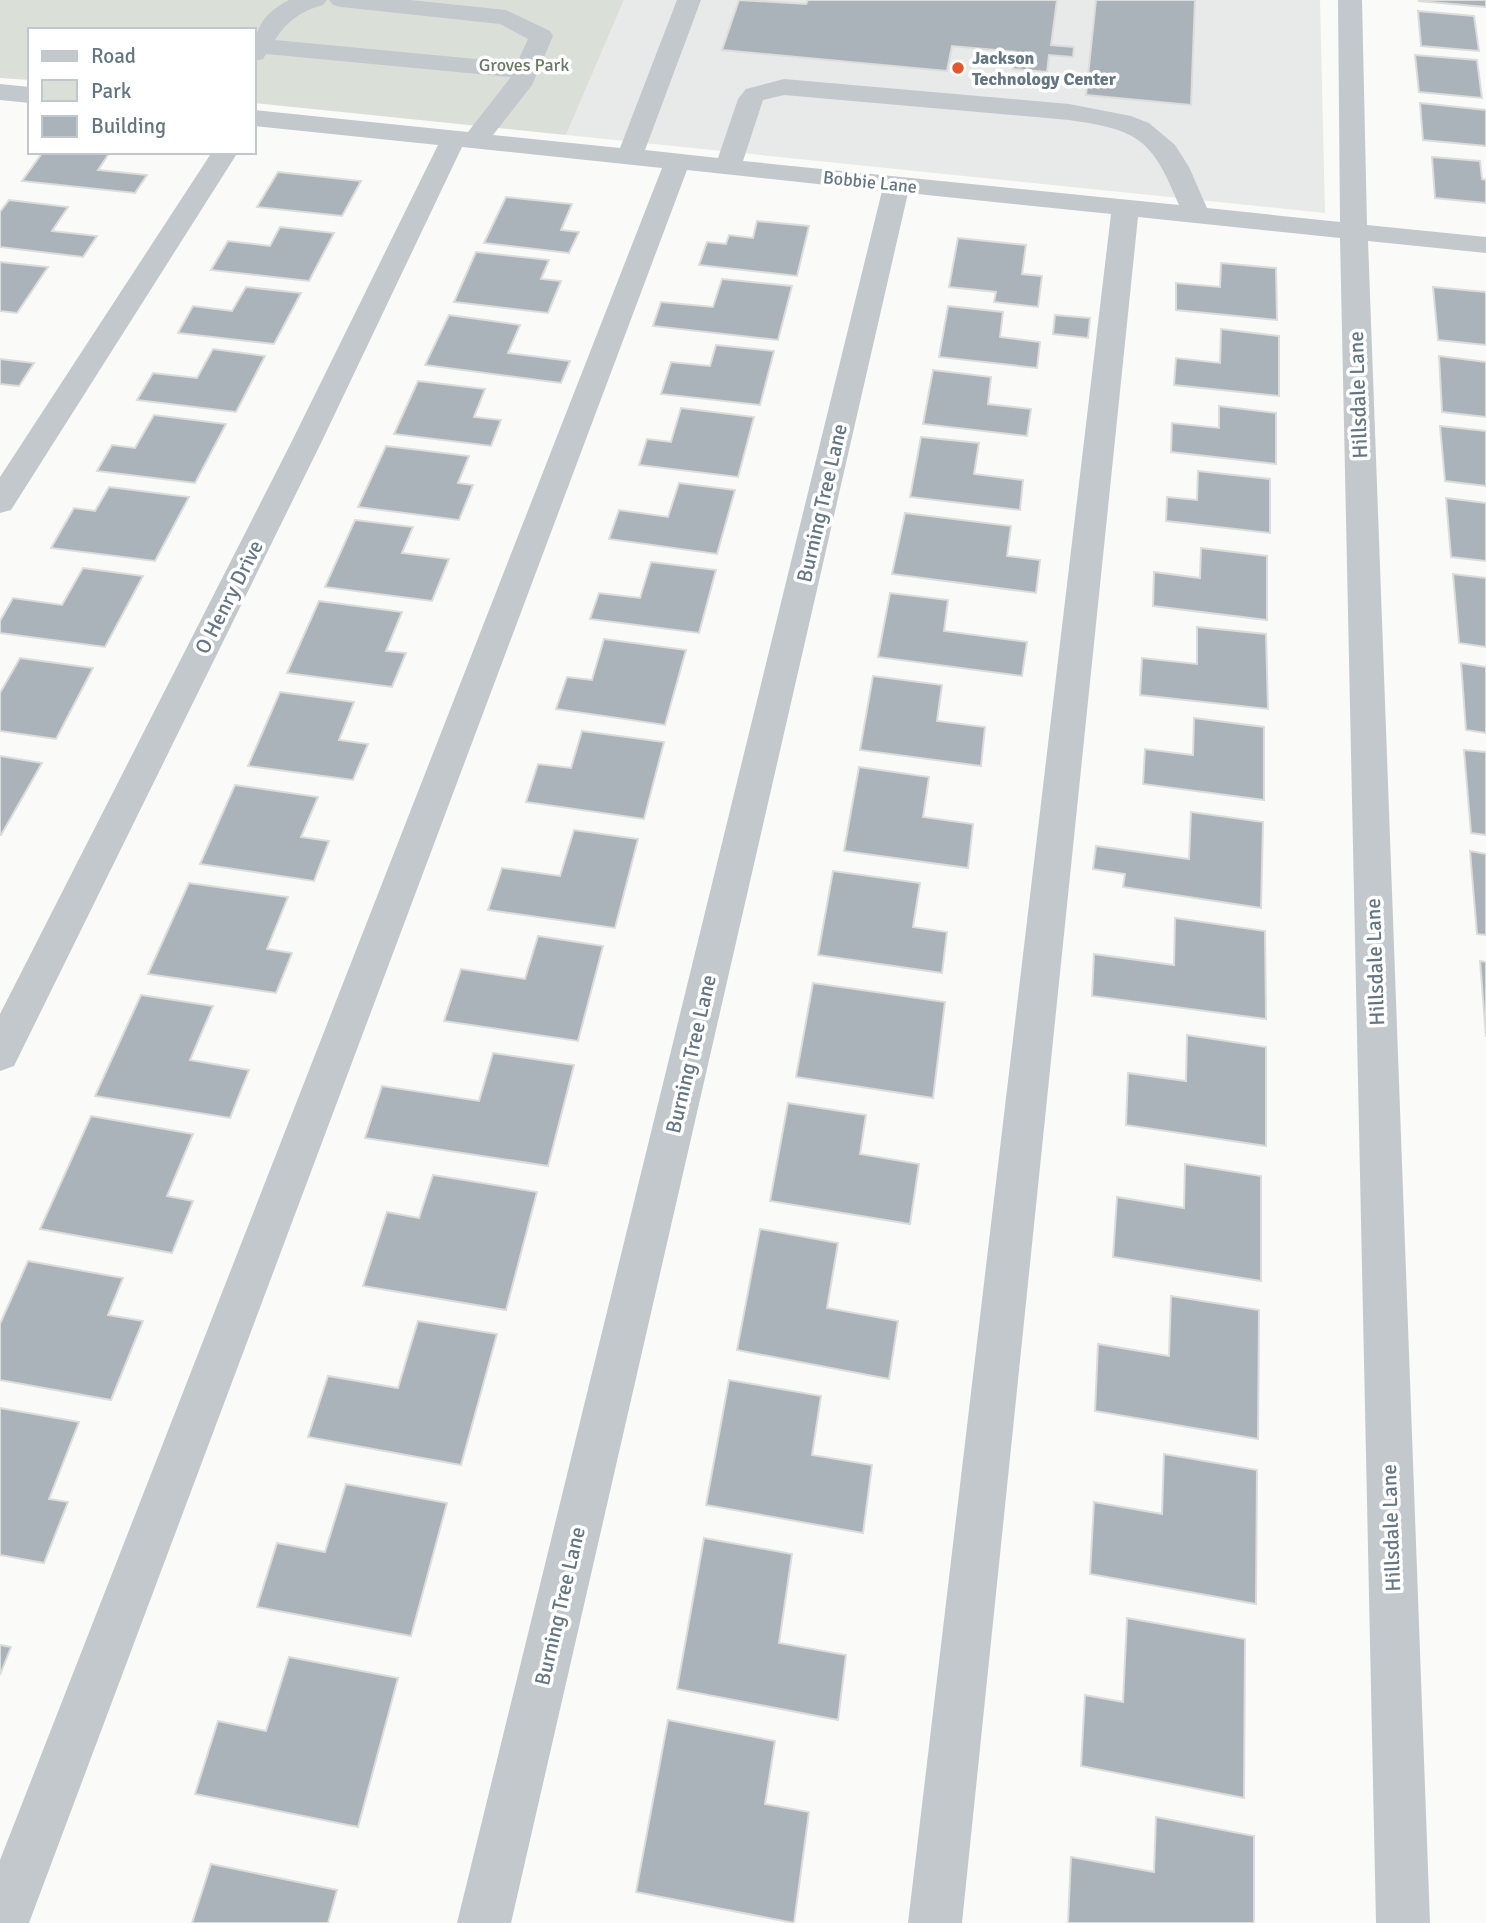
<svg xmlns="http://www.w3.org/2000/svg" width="1486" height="1923" viewBox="0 0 1486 1923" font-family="Signika,sans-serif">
<rect width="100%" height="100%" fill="#fafaf8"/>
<path fill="#e8e9e9" d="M624,0H1320L1325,213L566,135Z"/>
<path fill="#dadfd7" d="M0,0H624L566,135L254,103V30H30V80L0,78Z"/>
<path fill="#aab3b9" stroke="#dcdcda" stroke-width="2" d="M739,0L806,4L808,0H1057L1051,45L1074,47L1073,57L1049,55L1047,72L1013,69L1016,52L952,46L947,71L722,50Z
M1096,0H1195L1191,105L1086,95Z
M1419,0H1486V7L1419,1Z
M1418,11L1474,16L1479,51L1421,46Z
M1415,55L1477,60L1482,98L1419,92Z
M1420,103L1486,110V146L1423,140Z
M43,152H110L98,170L147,175L135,193L22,181Z
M1432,157L1480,161L1482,179L1486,180V203L1435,198Z
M278,172L361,181L342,216L257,207Z
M506,197L572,204L561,230L579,232L569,253L484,243Z
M9,200L68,207L52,231L97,236L83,257L0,247V212Z
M757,221L809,226L797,276L699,265L707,242L726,244L729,235L753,238Z
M280,227L334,233L309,281L211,270L228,241L270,246Z
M958,238L1026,245L1022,274L1042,276L1038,307L994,302L996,292L949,287Z
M476,252L549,260L541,279L561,281L548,313L454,302Z
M0,262L48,267L17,313L0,311Z
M1221,263L1276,268L1277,320L1176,310V283L1220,287Z
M722,279L792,286L778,340L653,326L661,302L713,307Z
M246,287L301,293L274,344L178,333L193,306L232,311Z
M1433,287L1486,292V345L1438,340Z
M948,306L1003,312L1000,337L1040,342L1037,368L939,357Z
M449,315L520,325L508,353L570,361L561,383L425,365Z
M1055,315L1090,318L1088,338L1053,334Z
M1221,329L1279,336V396L1174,385L1176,358L1220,363Z
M716,345L774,351L760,405L661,394L671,362L710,366Z
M213,349L265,356L236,412L137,400L153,373L197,378Z
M1439,356L1486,362V417L1442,412Z
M0,359L34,363L19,386L0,384Z
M933,370L991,377L988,404L1031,409L1027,436L923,424Z
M418,381L485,389L474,417L501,420L491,446L394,434Z
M1219,406L1276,413V464L1171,452L1172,423L1219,428Z
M681,408L754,417L738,477L639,465L647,439L671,442Z
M154,415L226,424L195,483L97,471L112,445L135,448Z
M1440,426L1486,431V486L1445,481Z
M921,437L979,443L974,474L1023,480L1020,510L910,497Z
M386,446L469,456L458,483L473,485L459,520L358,507Z
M1198,471L1270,479V533L1166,521L1167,497L1197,500Z
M679,483L735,490L717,554L609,539L619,510L668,517Z
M109,487L189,497L155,561L51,548L74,508L95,511Z
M1446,498L1486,503V561L1451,557Z
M905,513L1011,526L1007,556L1040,560L1036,593L892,574Z
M355,520L413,527L402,553L449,559L432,601L325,587Z
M1201,548L1267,556V620L1153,606L1154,572L1200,578Z
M651,562L716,570L699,633L590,619L599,593L640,598Z
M83,568L143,576L105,647L0,633V621L13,598L62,605Z
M1453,574L1486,578V647L1459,643Z
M890,593L948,600L944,631L1027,642L1022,676L878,657Z
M319,601L402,612L386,651L406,653L392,687L287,673Z
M1197,627L1266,634L1268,709L1140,695L1142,658L1197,664Z
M604,639L686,650L665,725L556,709L567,677L592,680Z
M20,658L93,668L56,739L0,731V693Z
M1461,663L1486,667V733L1466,730Z
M873,676L942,685L937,721L985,727L981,766L860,750Z
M280,692L354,702L339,740L368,744L353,780L248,766Z
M1194,718L1264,727V800L1143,784L1145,749L1193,755Z
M582,731L664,742L644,819L526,802L538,764L571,768Z
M1464,750L1486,752V835L1471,833Z
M0,756L42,763L1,835H0Z
M859,767L929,777L923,817L973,824L968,868L844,851Z
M235,785L318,797L301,837L329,841L314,881L200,864Z
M1191,812L1263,822L1261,908L1123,887L1125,874L1093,869L1096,846L1189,859Z
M574,830L638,839L615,928L488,910L502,868L560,876Z
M1470,851L1486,854V935L1477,934Z
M833,871L920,883L913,927L947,932L942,973L818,955Z
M189,883L288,897L267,949L292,953L276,993L148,974Z
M1175,918L1265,931L1266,1019L1092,996L1094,954L1174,965Z
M538,936L603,946L578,1041L444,1021L461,969L525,979Z
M1480,961L1486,962V1037Z
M813,983L945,1002L933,1098L796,1077Z
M141,995L213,1006L190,1060L249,1070L230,1118L95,1096Z
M1187,1035L1266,1047V1146L1126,1125L1128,1073L1186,1081Z
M493,1053L574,1065L548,1166L365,1138L382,1086L479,1101Z
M788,1103L866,1115L860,1154L919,1164L910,1224L770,1201Z
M91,1116L193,1134L167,1196L193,1201L172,1253L40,1229Z
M1185,1164L1261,1176V1281L1113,1257L1117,1197L1184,1208Z
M433,1175L537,1192L506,1310L363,1286L387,1212L419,1218Z
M760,1229L838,1243L827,1308L898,1321L889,1379L737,1350Z
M28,1261L123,1278L108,1315L143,1321L111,1400L0,1380V1324Z
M1171,1296L1259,1310L1258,1439L1095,1411L1098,1344L1169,1356Z
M418,1321L497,1334L461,1465L308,1437L328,1376L398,1388Z
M729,1380L821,1396L812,1455L872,1465L863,1533L706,1505Z
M0,1408L79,1422L49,1499L68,1502L44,1563L0,1555Z
M1164,1454L1257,1470L1256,1604L1090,1574L1094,1502L1162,1514Z
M346,1484L447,1503L411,1636L257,1607L277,1543L325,1552Z
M704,1538L792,1554L779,1643L846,1655L838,1720L677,1689Z
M1127,1618L1245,1639L1244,1798L1081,1766L1085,1695L1123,1702Z
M0,1645L11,1647L0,1675Z
M289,1657L398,1678L358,1827L195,1794L218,1721L266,1731Z
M668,1720L775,1741L765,1804L809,1812L794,1923L636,1892Z
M1156,1817L1254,1836V1923H1068L1071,1857L1154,1872Z
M211,1864L337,1890L328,1923H192Z"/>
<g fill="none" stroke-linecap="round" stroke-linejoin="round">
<path fill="#c3c8cc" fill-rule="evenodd" d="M289,0H327L323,5C301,11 287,21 275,40L517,63L528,39L500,24L341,7L333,5L329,0H410L506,10L550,31L553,36L532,85L493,135L620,148L677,0H701L645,150L718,158L738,99L746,89L784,79L1069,104L1131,116L1149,123L1175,145L1189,167L1207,208L1340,222L1338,0H1362L1367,225L1486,237V253L1368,241L1430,1923H1376L1340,238L1138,217L962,1923H908L1111,214L908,193L511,1923H457L882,191L687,170L29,1923H0V1860L662,168L462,147L321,443L14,1066L0,1071V1014L291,443L438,145L254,126V110L468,132L511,77L266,54L263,59L254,61C254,31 260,15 289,0ZM784,95L1069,120C1139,130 1152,139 1179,205L743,161L763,100Z
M0,84L30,87V103L0,100Z
M212,152H238L11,510L0,513V477Z"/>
</g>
<circle fill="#e4572e" stroke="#fff" stroke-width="2.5" cx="958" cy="68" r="7"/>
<g text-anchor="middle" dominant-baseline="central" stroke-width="7" stroke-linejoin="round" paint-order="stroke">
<g font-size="18" font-weight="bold" fill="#657683" stroke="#fff" text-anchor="start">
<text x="972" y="58">Jackson<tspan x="972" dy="21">Technology Center</tspan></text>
</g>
<g font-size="18" fill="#687a64" stroke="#fff">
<text x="524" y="65">Groves Park</text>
</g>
<g font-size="18" fill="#657683" stroke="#fff">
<text transform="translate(870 182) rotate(6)">Bobbie Lane</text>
</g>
<g font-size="21" fill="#657683" stroke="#fff">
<text transform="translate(1358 395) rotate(-92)">Hillsdale Lane</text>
<text transform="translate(822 503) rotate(-77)">Burning Tree Lane</text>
<text transform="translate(229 597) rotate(-63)">O Henry Drive</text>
<text transform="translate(1375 962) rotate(-92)">Hillsdale Lane</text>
<text transform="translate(691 1054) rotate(-77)">Burning Tree Lane</text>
<text transform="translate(1391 1528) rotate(-92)">Hillsdale Lane</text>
<text transform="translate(560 1606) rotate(-77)">Burning Tree Lane</text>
</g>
</g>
<rect x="28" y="28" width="228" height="126" fill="#ffffff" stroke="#c1c8cd" stroke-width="2"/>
<rect x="42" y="51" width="35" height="10" fill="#c3c8cc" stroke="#c1c8cd" stroke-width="2"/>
<text x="91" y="63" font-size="21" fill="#657683">Road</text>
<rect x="42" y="80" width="35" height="21" fill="#dadfd7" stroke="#c1c8cd" stroke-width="2"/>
<text x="91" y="98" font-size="21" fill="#657683">Park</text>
<rect x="42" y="116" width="35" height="21" fill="#aab3b9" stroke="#c1c8cd" stroke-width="2"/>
<text x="91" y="133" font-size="21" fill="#657683">Building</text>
</svg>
